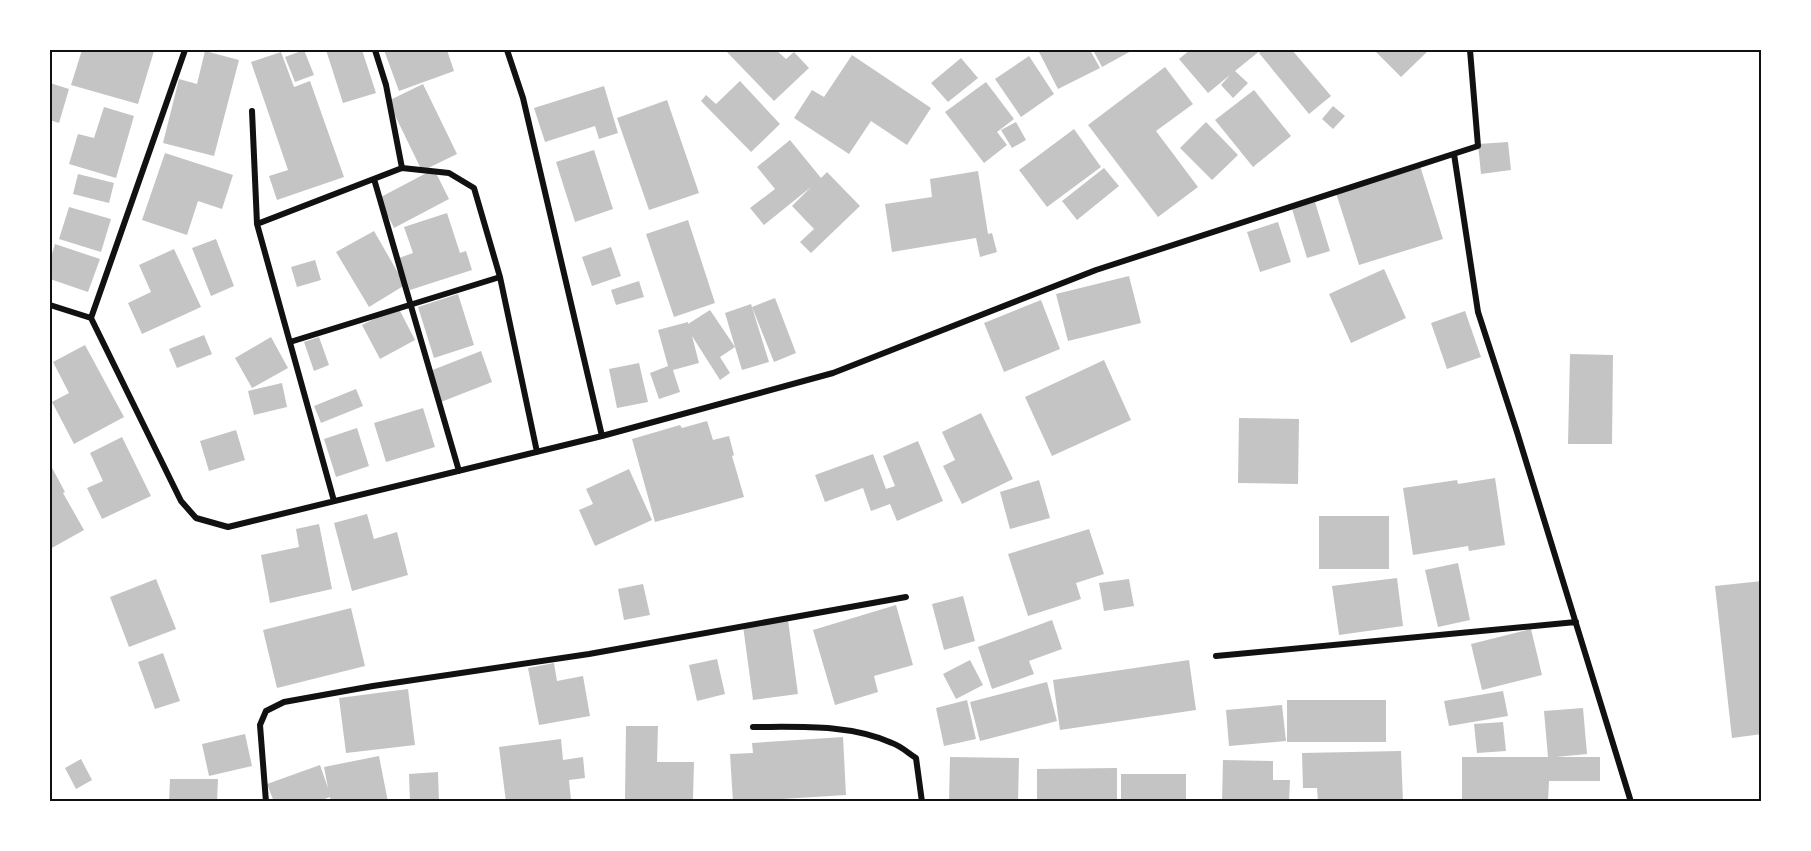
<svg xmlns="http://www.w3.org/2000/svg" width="1811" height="851" viewBox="0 0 1811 851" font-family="Quicksand,sans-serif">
<rect width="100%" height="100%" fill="#fff"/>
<path fill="#c4c4c4" d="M82,50L154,51L138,104L71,85Z
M304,50L314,75L295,82L285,57Z
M326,50H362L376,93L343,103Z
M384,50H447L454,71L399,91Z
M728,50H776L786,59L794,52L809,68L774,101L726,51Z
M1038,50H1090L1100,68L1058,89Z
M1093,50H1133L1102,67Z
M1190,50H1261L1235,71L1248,83L1233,98L1221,85L1230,75L1208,93L1179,59Z
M1263,50H1292L1331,96L1309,114L1259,53Z
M1374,50H1429L1401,77Z
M205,51L239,60L214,156L163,143L179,79L197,84Z
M281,52L294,87L310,81L344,177L277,200L269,176L288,170L251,62Z
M852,55L931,108L907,145L871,121L849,154L794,118L812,90L824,97Z
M1029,56L1054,94L1021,117L995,79Z
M961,58L978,78L948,102L931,83Z
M1165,67L1193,104L1156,131L1198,187L1158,217L1088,125Z
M740,81L780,124L751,152L701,101L706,95L716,104Z
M986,82L1014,119L997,132L1007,145L984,163L945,112Z
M50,83L69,89L59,123L50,120Z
M423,84L457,154L422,171L388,101Z
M604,86L618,133L599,139L595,126L545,142L534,108Z
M1254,90L1291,136L1253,167L1215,120Z
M667,100L699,193L649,210L617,118Z
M1333,106L1345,116L1333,129L1322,119Z
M104,107L134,116L116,178L69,164L78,134L94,138Z
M1016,122L1026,140L1012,148L1001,130Z
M1206,122L1238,155L1212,180L1180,148Z
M1074,129L1101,167L1047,207L1019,170Z
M790,140L821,178L827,172L860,206L811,253L800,242L814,229L792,206L811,187L764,225L750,208L775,189L757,167Z
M1508,142L1511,170L1481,174L1478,144Z
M594,150L613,209L575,222L556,162Z
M165,153L233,175L222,209L198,201L187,235L142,220Z
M1420,166L1443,239L1359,265L1336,193Z
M1104,168L1119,186L1077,220L1062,201Z
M434,169L449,199L394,228L379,198Z
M978,171L988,234L992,233L997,252L980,257L976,238L892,252L885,204L932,197L930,179Z
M78,174L114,183L109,203L73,194Z
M1315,202L1330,251L1307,258L1292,209Z
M69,207L111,219L101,252L59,239Z
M447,213L460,253L466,251L472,270L410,290L399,258L413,253L404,227Z
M688,220L715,303L674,317L646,234Z
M1278,222L1291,262L1260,272L1247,232Z
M374,231L405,285L369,307L336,252Z
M216,239L234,286L211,296L192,248Z
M55,244L100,259L88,292L50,279V260Z
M611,247L621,276L592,286L582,257Z
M174,249L201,307L142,334L128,303L151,292L139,265Z
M315,260L321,280L297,287L291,267Z
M1384,269L1406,318L1351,343L1329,294Z
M1129,276L1141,323L1068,341L1056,294Z
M639,281L644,297L616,305L611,290Z
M458,294L474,345L434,358L418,307Z
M775,298L796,353L774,362L752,307Z
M1041,300L1060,349L1004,372L984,323Z
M751,304L769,362L742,370L735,347L720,357L730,373L720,380L692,336L699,363L673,370L680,392L659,399L650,373L668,366L658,330L688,322V324L710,310L735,347L725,313Z
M398,307L415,340L380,359L362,325Z
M1465,311L1481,357L1447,369L1431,323Z
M204,335L212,354L177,368L169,349Z
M271,337L288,368L252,388L235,358Z
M319,337L329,365L314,371L304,342Z
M85,345L124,417L74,444L52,402L69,393L53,362Z
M481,351L492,382L441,402L430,371Z
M1570,354L1613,355L1612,444H1568Z
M1104,360L1131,420L1052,456L1025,397Z
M639,363L648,402L617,408L609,369Z
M282,383L287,407L254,415L248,391Z
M356,389L363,406L321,423L314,406Z
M423,408L435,447L386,462L374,423Z
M981,413L1013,479L962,504L943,466L955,460L942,432Z
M1239,418L1299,419L1298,484L1238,483Z
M707,421L713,440L729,436L734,455L732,456L744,497L655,522L632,439L680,425L682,428Z
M357,428L369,466L336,477L324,439Z
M236,430L245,460L209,471L200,441Z
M122,437L151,496L102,519L87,488L103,481L90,453Z
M918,441L943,501L897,521L890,504L871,511L863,488L825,502L815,475L873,454L886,489L895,486L883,456Z
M50,464L65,492L63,493L84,530L50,549Z
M629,469L652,520L595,546L579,510L593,504L586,489Z
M1495,478L1505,545L1469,551L1468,546L1413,555L1403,488L1457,480L1458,484Z
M1039,480L1050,518L1010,529L1000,492Z
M367,514L374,539L397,532L408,575L352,591L334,523Z
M1319,516H1389V569H1319Z
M319,524L332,589L270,603L261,555L299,547L296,529Z
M1089,529L1104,574L1076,583L1081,599L1028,616L1008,554Z
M1458,563L1470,620L1438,627L1425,570Z
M1397,578L1403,626L1339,635L1332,586Z
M156,579L176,629L129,647L110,597Z
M1129,579L1134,606L1104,611L1099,583Z
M1762,581V734L1732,738L1715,586Z
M643,584L650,615L624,620L618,589Z
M963,596L975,641L944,650L932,604Z
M896,605L913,665L874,676L878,692L835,705L813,630Z
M351,608L365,666L277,688L263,630Z
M788,620L798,694L753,700L743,626Z
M1052,620L1062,649L1029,661L1034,674L992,689L978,647Z
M1531,629L1542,675L1482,690L1471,644Z
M163,653L180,701L155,709L138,662Z
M717,659L725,694L697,701L689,665Z
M970,660L983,685L956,699L943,674Z
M1189,660L1196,710L1060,730L1053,680Z
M554,663L557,681L583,676L590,716L539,725L528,668Z
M1047,682L1057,721L980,741L970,702Z
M408,689L415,745L346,753L339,698Z
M1503,691L1508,716L1449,726L1444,701Z
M967,700L976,739L944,746L936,708Z
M1287,700H1386V742H1287Z
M1282,705L1286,741L1229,746L1226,710Z
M1583,708L1587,754L1556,757H1600V781H1549L1548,802H1462V757H1548L1544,711Z
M1503,722L1506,751L1477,753L1474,724Z
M626,726H658L657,762H694L693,799H625Z
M245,734L252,766L209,776L202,744Z
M843,737L846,795L733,802L730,754L753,753L752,743Z
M561,739L563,760L583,757L585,778L569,780L571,800L557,802H506L499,747Z
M1401,751L1403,802H1318L1317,788H1303L1302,753Z
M379,756L388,802H331L330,797L316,802H274L267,784L320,765L328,788L324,767Z
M950,757L1019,758L1018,802H949Z
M81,759L92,780L76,789L65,768Z
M1223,760L1273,761V780H1290L1289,802H1222Z
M1117,768V802H1037V769Z
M438,772L439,802H410L409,774Z
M1121,774H1186V802H1121Z
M170,779H218L217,802H169Z"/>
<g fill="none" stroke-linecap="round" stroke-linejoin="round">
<path stroke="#111" stroke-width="6" d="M185,50L91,318L181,501L196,518L228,527L602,436L833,373L1096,270L1478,146L1470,50
M375,50L386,85L402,168
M507,50L523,98L602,436
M252,111L257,224L334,501
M1454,154L1478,312L1517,432L1631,802
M374,179L459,471
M257,224L402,168L449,173L474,188L500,277L537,452
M50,305L91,318
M290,342L500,277
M1216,656L1576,622
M753,727C800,727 849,724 892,743C901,746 908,753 916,758L922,802
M266,802L260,725L266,711L284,702L373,686L589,654L906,597"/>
</g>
<rect width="1811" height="851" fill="none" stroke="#ffffff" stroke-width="102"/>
<rect x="51" y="51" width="1709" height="749" fill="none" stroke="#111" stroke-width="2"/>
</svg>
